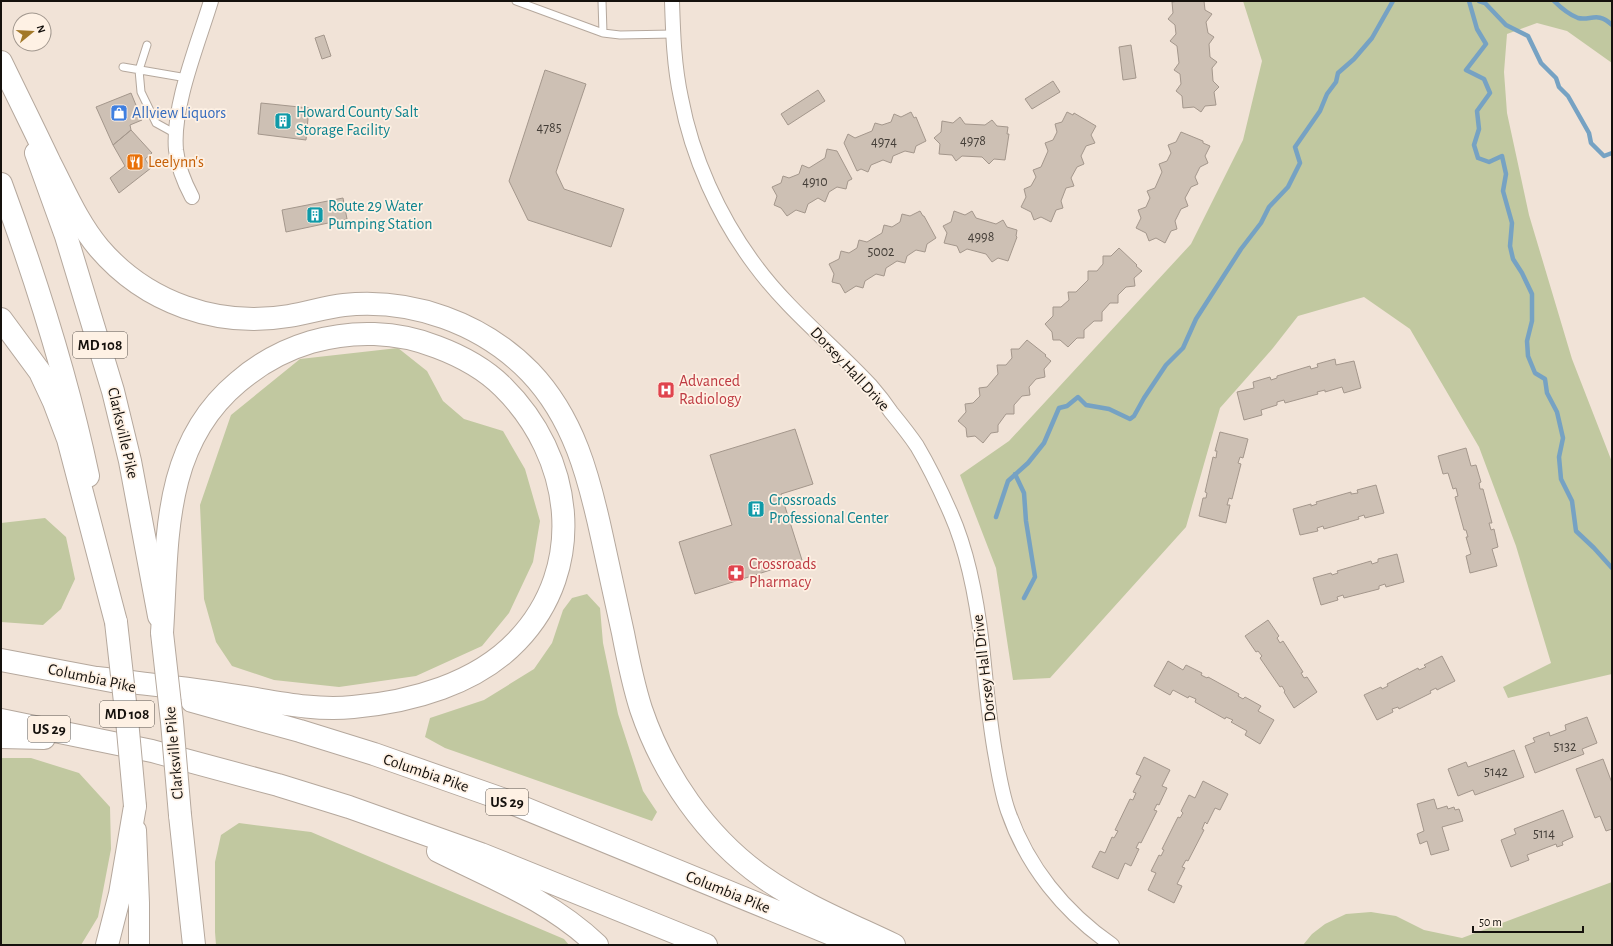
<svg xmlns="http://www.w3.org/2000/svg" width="1613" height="946" viewBox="0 0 1613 946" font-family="'Alegreya Sans',sans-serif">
<rect width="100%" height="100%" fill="#f1e3d7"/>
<path fill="#c1c8a0" d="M1243,1H1612V63L1567,31L1537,23L1507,34L1504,72L1507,113L1529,215L1572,359L1612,462V674L1508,698L1503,687L1551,663L1516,546L1479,447L1410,329L1364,297L1298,316L1273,348L1220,408L1186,527L1050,678L1013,680L996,568L960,475L1009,441L1191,244L1243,140L1262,61Z
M398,348L427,371L443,401L464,419L503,431L525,469L540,521L533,562L509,613L482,646L416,676L339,687L274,680L232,666L216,642L204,599L200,505L231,415L300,359Z
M45,518L66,537L75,579L61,609L43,625L1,622V523Z
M587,594L600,608L603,643L618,714L643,791L657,812L652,821L445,748L425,737L430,718L484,700L534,669L552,643L563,610L572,598Z
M1,758H31L79,773L110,807L111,849L98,917L81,945H1Z
M239,823L311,832L564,939L569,945H216L215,932V862L221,835Z
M1612,882V945H1303L1312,934L1325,924L1346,914L1371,912L1396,916L1424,930L1462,938Z"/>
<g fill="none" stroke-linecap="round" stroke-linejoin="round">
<path stroke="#76a2c3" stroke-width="4.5" d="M1469,1L1477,29L1486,44L1466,70L1484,79L1490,93L1477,111L1479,129L1474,145L1478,158L1489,162L1502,156L1506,174L1503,191L1512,223L1510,246L1513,259L1522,273L1532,294V321L1527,341L1528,356L1535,373L1545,379L1547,393L1557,412L1563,438L1559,457L1561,479L1572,501L1576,531L1594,548L1612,568
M1479,1L1485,3L1506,25L1528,36L1541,63L1556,78L1559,87L1568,96L1589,133L1591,143L1604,156L1612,153
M1554,1C1560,7 1570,15 1578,18C1590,21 1598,11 1612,25
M1015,474L1024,493L1026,521L1035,577L1024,598
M996,517L1008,481L1028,463L1044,443L1059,408L1067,406L1078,397L1086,405L1109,409L1130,419L1134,416L1144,398L1166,365L1183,348L1196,319L1241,249L1261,223L1269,207L1288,187L1300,163L1295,147L1320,111L1327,94L1336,82L1338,73L1354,59L1372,38L1393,1"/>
</g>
<path fill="#cdc0b4" stroke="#a4978c" d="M1179,1H1204L1205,10L1212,14L1206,22L1208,33L1214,37L1209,44L1210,57L1217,62L1212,68L1213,81L1219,87L1214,92L1216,105L1205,106L1201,112L1194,107L1183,108L1182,96L1176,91L1181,84L1180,74L1174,70L1179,63L1177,46L1170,41L1176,34L1175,25L1168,19L1173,13L1172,2Z
M324,35L331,56L322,59L315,38Z
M1131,45L1136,78L1123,80L1119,47Z
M545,70L586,84L556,172L564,189L624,209L611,247L528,220L509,181Z
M1053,81L1060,92L1032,109L1025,99Z
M818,90L825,101L788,125L781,114Z
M131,93L142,120L130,125L131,130L113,145L96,107Z
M261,103L309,108L306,140L258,134Z
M911,112L914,118L916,117L926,141L916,146L914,153L905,151L893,156L891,163L883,160L871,165L868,172L861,169L857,171L844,143L848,134L855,138L872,131L875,123L882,125L891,122L894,114L901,117Z
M1067,112L1073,115L1074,113L1096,126L1091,135L1095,143L1086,146L1081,156L1084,164L1077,167L1071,178L1074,186L1066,188L1061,201L1063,208L1056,210L1051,222L1041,217L1034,220L1031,212L1021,207L1026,197L1024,189L1031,186L1036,177L1033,170L1041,167L1048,151L1045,143L1053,140L1057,132L1055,124L1062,122Z
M960,117L965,124L985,125L992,120L997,126L1008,127L1007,134H1009L1005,160L994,159L989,164L982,157L962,156L956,161L952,155L939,154L940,144L934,138L941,132L942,121L953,123Z
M131,130L152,153L145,159L151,168L119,193L110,178L125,166L113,145Z
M1181,132L1203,141V143L1210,146L1205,156L1208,163L1200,167L1195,177L1198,184L1191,187L1185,198L1188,206L1181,209L1175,221L1177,229L1171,231L1165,243L1156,238L1149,241L1146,233L1136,228L1141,218L1138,210L1146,207L1150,198L1147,191L1155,188L1162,172L1159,164L1167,161L1171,153L1168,145L1176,142Z
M827,149L837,151L852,179L848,181L846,189L837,187L829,192L825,202L818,198L808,204L805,213L796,210L787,216L781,208L774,205L777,196L772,187L781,183L783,176L789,178L799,174L802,165L809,168L825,158Z
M343,198L347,219L286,232L282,210Z
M920,211L923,216H924L936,238L927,244L925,252L916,250L907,256L905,263L897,261L886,268L884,276L876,274L865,281L863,288L856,286L845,293L840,284L832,282L834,274L829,264L839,259L841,251L849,253L857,248L859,240L867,242L882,233L884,225L892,227L900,222L902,214L910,216Z
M954,211L965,215L972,211L976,218L996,224L1003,220L1007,227L1017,230L1016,236L1017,237L1008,261L998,258L992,262L986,254L967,249L960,253L957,246L944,243L947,233L943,226L951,222Z
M1119,248L1137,265L1136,266L1142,271L1134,278L1135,286L1126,287L1118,295V303H1110L1102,312V321H1094L1084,330V338H1077L1068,347L1060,340H1053L1052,332L1045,324L1053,316V307H1061L1069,300L1068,292H1076L1088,280V271H1097L1103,264V256H1111Z
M1027,340L1046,355L1045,356L1051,361L1044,369L1045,377L1036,379L1029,387L1030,395L1022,396L1014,405V414H1006L998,425V432L991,433L983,443L975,436L967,437L966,428L958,421L966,412L965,404L973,403L980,396L979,388L987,387L998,374L997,365H1006L1012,358L1011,349H1019Z
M1335,359L1336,365L1354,361L1361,388L1344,393L1342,387L1325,392V390L1317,392L1318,394L1285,403L1284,400L1277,402V405L1261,410L1262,415L1244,420L1237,392L1254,388L1253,382L1270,377L1271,380L1277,378V376L1310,366L1311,369L1318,367L1317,364Z
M795,429L813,484L781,494L802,560L695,594L679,542L732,525L710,455Z
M1220,432L1248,439L1243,458L1240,457L1238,463L1241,464L1232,499L1229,498L1227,505H1230L1226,523L1199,516L1203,498H1206L1207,493L1205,492L1213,457L1216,458L1217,451H1215Z
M1466,448L1471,466L1476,465L1481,482L1479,483L1480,489H1483L1492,523H1489L1491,530L1494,529L1498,547L1492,549L1497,566L1470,573L1466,556L1471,554L1466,537H1468L1466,530H1464L1455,497L1458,496L1456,488L1453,489L1448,473L1443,474L1438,456Z
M1376,485L1384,513L1365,518L1364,515L1358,517L1359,519L1324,529L1323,526L1317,528L1318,531L1300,535L1293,509L1311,504V506L1317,504L1316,502L1351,492V494L1358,493L1357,490Z
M1397,554L1404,582L1386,587L1385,584L1379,586V589L1344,598L1343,595L1337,597L1338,600L1321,605L1313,578L1331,573L1332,575L1338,573L1337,571L1371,561L1372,564L1378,562V559Z
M1268,620L1279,636L1277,638L1280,643L1283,641L1303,672L1301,673L1304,678L1307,677L1317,692L1294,708L1284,692L1285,691L1282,686L1280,687L1260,658L1262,656L1258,651L1256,652L1245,636Z
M1442,656L1455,681L1437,690L1436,688L1430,691L1431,693L1399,709L1398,707L1392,709L1393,712L1377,720L1364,695L1381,687L1382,689L1388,686L1387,684L1418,668L1419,670L1426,667L1424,665Z
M1168,661L1183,670L1186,665L1202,673L1201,675L1207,678L1208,677L1239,694L1238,696L1243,699L1245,697L1261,706L1258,711L1274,720L1260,744L1245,735L1247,731L1231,722L1233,720L1226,717L1225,719L1195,702L1196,699L1189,696L1188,698L1173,690L1170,695L1154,686Z
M1587,717L1597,743L1582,749L1584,754L1535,773L1525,746L1535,742L1533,738L1549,732L1550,736L1566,730L1565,725Z
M1514,750L1524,777L1475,795L1473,790L1458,796L1448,769L1466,762L1468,767Z
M1144,757L1170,770L1162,786L1167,788L1159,805L1157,804L1154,810L1157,811L1141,843L1139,842L1136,848L1139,849L1131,866L1125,863L1118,879L1092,867L1100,851L1105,853L1112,837L1114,838L1118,831L1115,830L1130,799L1133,800L1136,793L1133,792L1141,776L1136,774Z
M1603,759L1612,783V829L1606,831L1600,816L1595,818L1576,769Z
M1203,781L1228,794L1220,810L1215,808L1207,824L1205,822L1202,829L1204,830L1188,861L1186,860L1182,867L1185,868L1177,884L1182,886L1174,903L1148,890L1156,873L1151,871L1159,855L1161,856L1164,850L1162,849L1178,817L1180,818L1183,813L1181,811L1189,795L1195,798Z
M1434,799L1437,809L1447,806L1448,809L1454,807L1455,810L1459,809L1463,821L1442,827L1449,850L1431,855L1427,841L1420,844L1417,834L1424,831L1417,804Z
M1563,810L1573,837L1562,842L1563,845L1557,847L1556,844L1527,855L1529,860L1511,867L1501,840L1516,834L1514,829Z"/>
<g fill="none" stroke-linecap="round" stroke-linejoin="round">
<g stroke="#b5a89d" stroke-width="9">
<path id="service" d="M516,1L603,33L620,35L673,34
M602,1L603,33
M147,45L139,70L141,92L156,123L176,134
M123,67L187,78"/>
</g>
<g stroke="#b5a89d" stroke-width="16">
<path id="minor" d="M672,1C673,33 674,66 681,98C692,157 719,217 755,265C788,310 833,345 871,386C878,394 885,403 891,412C900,423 909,434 917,446C930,468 941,491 951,514C969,555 977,601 982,645C986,683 989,721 996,758C999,775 1002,794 1008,811C1027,866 1064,912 1112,945
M192,197C184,182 178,167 176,150C172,106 198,44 211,1"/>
</g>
<g stroke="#b5a89d" stroke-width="22">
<path id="secondary" d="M136,830L139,903V945"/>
</g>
<g stroke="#b5a89d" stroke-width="24">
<path id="primary" d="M36,153L66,236L113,391L130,461L159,616
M1,184C36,279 67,376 88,476"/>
</g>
<g stroke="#b5a89d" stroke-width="24">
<path id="motorway" d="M1,62C17,95 34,129 50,163C65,192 78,223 99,248C146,303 218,328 289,316C308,313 326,307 344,305C412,298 482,323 530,372C574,418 589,477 602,537C609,569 616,601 623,633C628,659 633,684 641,709C663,774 706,837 763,877C803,905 850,924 894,945
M1,319L40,372L54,402L68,439L116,622
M1,660L112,681
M97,678C144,684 191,688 238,696C276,702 314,711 353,707C411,702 476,684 517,641C588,567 573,456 503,387C484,368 461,356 437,347C397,331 352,330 311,342C284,350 259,364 238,382C161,446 168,542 162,633
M192,701L300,731L374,754L502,799L858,945
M1,720L152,751L278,785L349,807L481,854L706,945
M1,737L44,738
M180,815L194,945
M438,851C494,879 551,901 597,945
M107,945L120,894L135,806"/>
</g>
<use href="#service" stroke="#fff" stroke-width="7"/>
<use href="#minor" stroke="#fff" stroke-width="14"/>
<use href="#secondary" stroke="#fff" stroke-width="20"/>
<use href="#primary" stroke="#fff" stroke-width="22"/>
<use href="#motorway" stroke="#fff" stroke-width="22"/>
<g stroke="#b5a89d" stroke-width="24" stroke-linecap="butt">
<path id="primary-bridge" d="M116,622L127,720L135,806
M162,633L172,722L180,815"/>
</g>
<use href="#primary-bridge" stroke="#fff" stroke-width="22"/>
</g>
<defs>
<g id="shop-square" transform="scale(0.9)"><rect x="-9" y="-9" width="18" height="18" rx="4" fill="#3f7fe0" stroke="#fef1e4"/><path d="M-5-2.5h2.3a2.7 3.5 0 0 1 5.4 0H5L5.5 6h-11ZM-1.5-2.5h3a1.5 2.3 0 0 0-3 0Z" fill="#fff"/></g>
<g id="building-square" transform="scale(0.9)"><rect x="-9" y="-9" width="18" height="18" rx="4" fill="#0f9aa8" stroke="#fef1e4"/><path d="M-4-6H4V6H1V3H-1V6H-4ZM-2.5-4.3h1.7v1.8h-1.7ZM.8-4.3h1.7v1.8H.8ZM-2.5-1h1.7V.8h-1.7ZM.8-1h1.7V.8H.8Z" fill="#fff"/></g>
<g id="restaurant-square" transform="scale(0.9)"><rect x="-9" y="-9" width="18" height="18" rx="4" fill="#e8710a" stroke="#fef1e4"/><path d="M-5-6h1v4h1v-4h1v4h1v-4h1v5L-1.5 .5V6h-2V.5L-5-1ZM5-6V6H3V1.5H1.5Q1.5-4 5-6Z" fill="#fff"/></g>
<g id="hospital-square" transform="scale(0.9)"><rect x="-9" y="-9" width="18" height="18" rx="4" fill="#e0444e" stroke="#fef1e4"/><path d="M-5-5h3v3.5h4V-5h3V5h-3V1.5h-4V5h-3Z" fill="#fff"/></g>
<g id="pharmacy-square" transform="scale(0.9)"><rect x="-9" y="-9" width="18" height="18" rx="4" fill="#e0444e" stroke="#fef1e4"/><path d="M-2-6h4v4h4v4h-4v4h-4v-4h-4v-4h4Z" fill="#fff"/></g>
</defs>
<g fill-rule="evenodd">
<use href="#shop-square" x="119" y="113"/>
<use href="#building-square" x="283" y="121"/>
<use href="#restaurant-square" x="135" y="162"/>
<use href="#building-square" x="315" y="215"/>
<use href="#hospital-square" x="666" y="390"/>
<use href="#building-square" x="756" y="509"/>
<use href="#pharmacy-square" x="736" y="573"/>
</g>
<g text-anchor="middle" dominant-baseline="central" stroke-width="3.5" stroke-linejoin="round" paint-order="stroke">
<g font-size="14" fill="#433d37">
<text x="549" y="128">4785</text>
<text x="973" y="141">4978</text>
<text x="884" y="142">4974</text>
<text x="815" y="182">4910</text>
<text x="981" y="237">4998</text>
<text x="881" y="252">5002</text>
<text x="1565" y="747">5132</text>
<text x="1496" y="772">5142</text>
<text x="1544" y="834">5114</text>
</g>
<g fill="#fef1e4" stroke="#5b544e" stroke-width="1">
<rect x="73" y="332" width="54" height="26" rx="3"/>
<rect x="100" y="701" width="54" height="26" rx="3"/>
<rect x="28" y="716" width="42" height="26" rx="3"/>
<rect x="486" y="789" width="42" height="26" rx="3"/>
</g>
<g font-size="15" font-weight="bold" fill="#15110d">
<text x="100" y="345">MD 108</text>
<text x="127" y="714">MD 108</text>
<text x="49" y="729">US 29</text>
<text x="507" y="802">US 29</text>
</g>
<g font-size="16" fill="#0d838f" stroke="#fef1e4" text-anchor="start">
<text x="296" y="112">Howard County Salt<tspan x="296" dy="18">Storage Facility</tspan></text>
<text x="328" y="206">Route 29 Water<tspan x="328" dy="18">Pumping Station</tspan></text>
<text x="769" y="500">Crossroads<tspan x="769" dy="18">Professional Center</tspan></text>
</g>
<g font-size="16" fill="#366cbe" stroke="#fef1e4" text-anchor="start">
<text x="132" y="113">Allview Liquors</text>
</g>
<g font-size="16" fill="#c56008" stroke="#fef1e4" text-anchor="start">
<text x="148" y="162">Leelynn's</text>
</g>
<g font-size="16" fill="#15110d" stroke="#fef1e4">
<text transform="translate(850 369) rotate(47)">Dorsey Hall Drive</text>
<text transform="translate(123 433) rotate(77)">Clarksville Pike</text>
<text transform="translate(984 668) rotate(-97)">Dorsey Hall Drive</text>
<text transform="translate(92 678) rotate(12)">Columbia Pike</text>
<text transform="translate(174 753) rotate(-95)">Clarksville Pike</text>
<text transform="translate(426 773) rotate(19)">Columbia Pike</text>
<text transform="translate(728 892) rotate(22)">Columbia Pike</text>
</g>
<g font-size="16" fill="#be3a42" stroke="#fef1e4" text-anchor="start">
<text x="679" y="381">Advanced<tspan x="679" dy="18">Radiology</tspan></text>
<text x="749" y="564">Crossroads<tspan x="749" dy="18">Pharmacy</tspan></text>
</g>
</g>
<rect width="1613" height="946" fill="none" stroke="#15110d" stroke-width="4"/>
<g transform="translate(32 32) rotate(72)"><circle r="19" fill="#fef1e4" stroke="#a1978e"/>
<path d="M0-3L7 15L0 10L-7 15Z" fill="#a27828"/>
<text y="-6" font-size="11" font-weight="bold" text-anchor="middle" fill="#15110d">N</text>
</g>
<path d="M1473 926v6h110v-6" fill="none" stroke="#15110d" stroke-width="2"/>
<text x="1479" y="926" font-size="12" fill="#15110d" stroke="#fef1e4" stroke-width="3" paint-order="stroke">50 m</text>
</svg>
